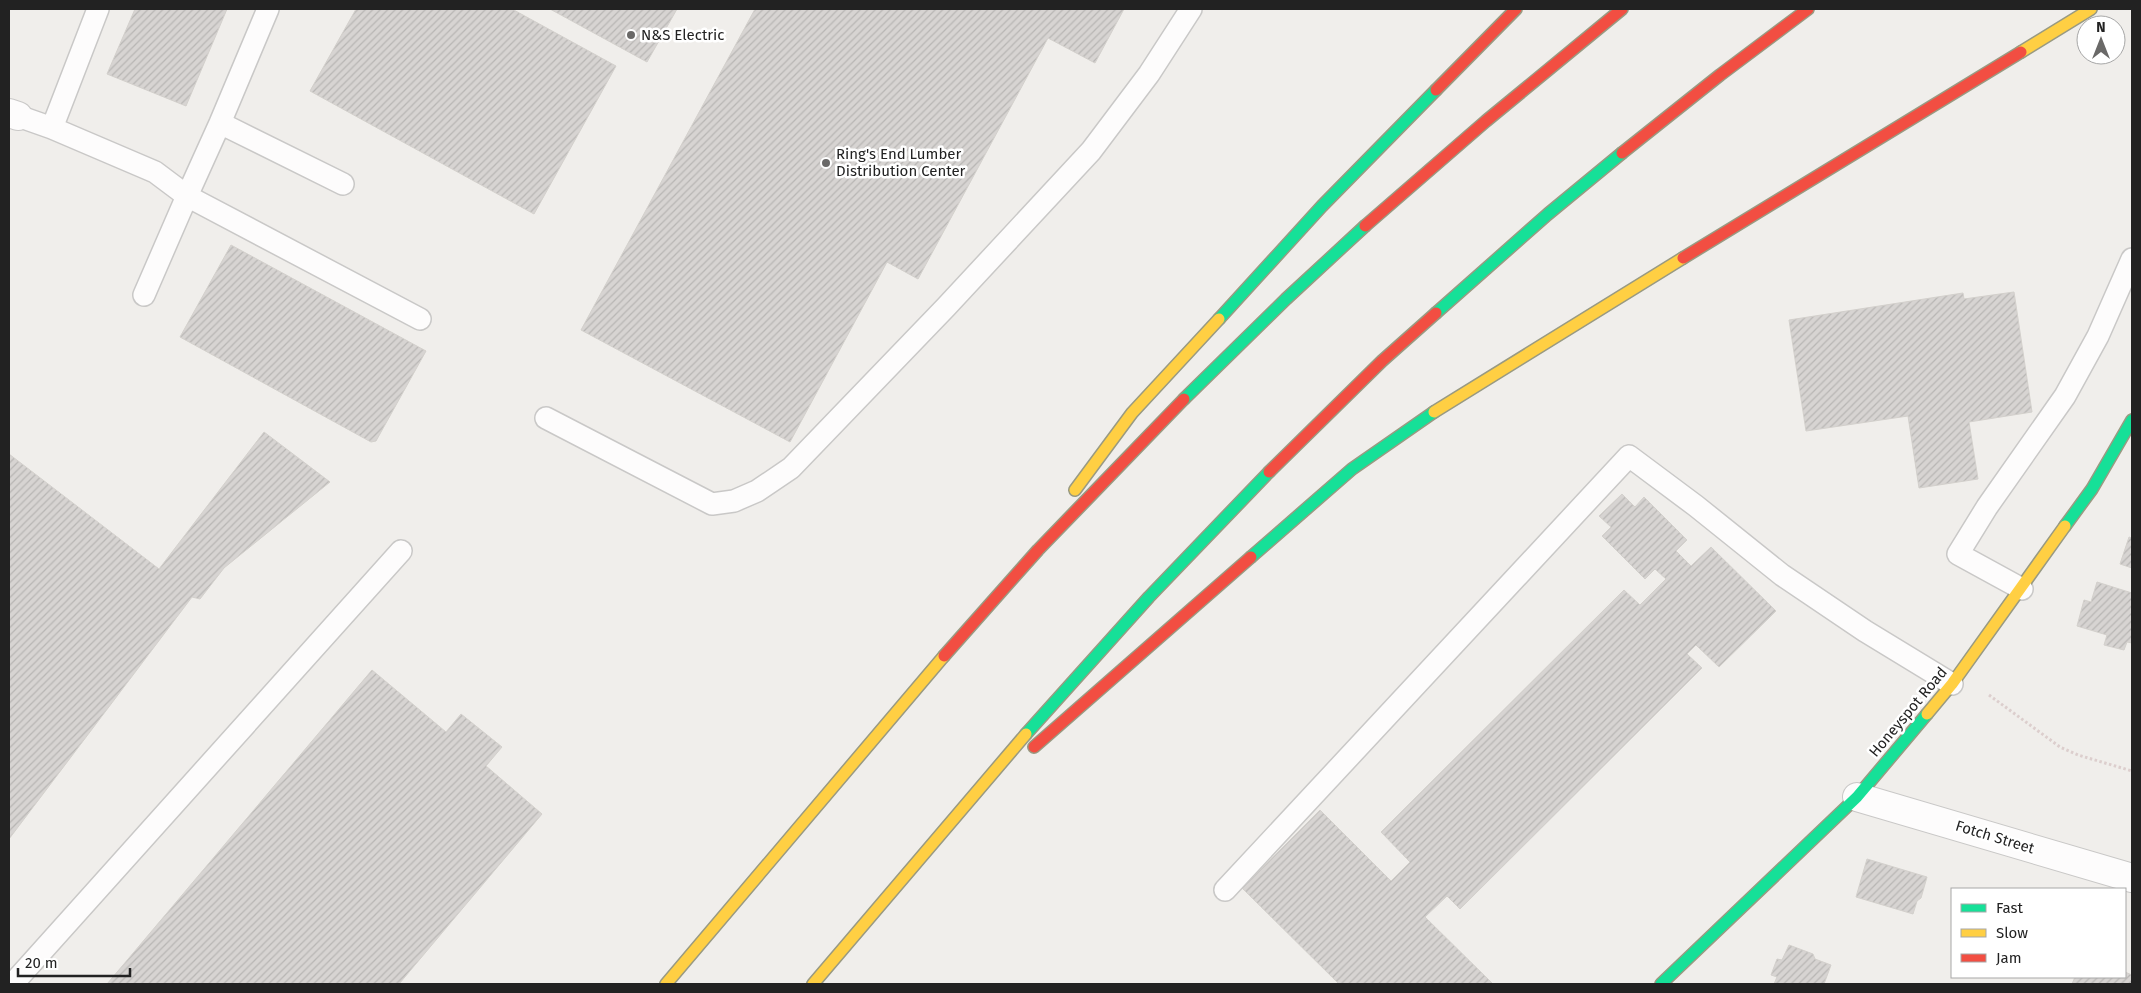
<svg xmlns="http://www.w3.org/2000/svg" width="2141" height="993" viewBox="0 0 2141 993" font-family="'Fira Sans',sans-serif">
<defs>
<pattern id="building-hatch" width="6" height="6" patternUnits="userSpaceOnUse" patternTransform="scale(1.25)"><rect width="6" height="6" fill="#d7d4d2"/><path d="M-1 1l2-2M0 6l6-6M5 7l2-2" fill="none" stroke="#b8b6b4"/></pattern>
</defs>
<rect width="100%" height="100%" fill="#f0eeeb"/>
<path fill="url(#building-hatch)" stroke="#d3d0cc" d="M135,9H227L186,106L107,74Z
M356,9H512L616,66L534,214L310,91Z
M550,9H677L647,62Z
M755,9H1124L1095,63L1048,38L918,279L887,262L790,442L581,330Z
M231,245L426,351L376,441L371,442L180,337Z
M2014,292L2032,412L1969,422L1978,479L1919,488L1908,416L1806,431L1789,320L1963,293L1964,299Z
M264,432L330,482L224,568L200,599L192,597L9,839V454L159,569Z
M1622,494L1635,507L1644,497L1687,540L1676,551L1691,566L1711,547L1776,611L1719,667L1696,645L1687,654L1702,668L1460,909L1447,896L1425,917L1493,984H1339L1242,888L1320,810L1391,881L1410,862L1381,832L1624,590L1640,605L1666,579L1655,569L1645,579L1602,536L1611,527L1599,516Z
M2129,537L2132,538V568L2120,564Z
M2097,582L2132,593V643L2127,642L2124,650L2104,645L2107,635L2077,626L2084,600L2091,602Z
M372,670L446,732L461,714L502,747L486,766L542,814L399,984H107Z
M1867,859L1927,877L1921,898L1917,901L1913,914L1856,897Z
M1789,945L1813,954L1815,959L1831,965L1824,984H1774L1777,977L1771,975L1777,959L1782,960Z
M2125,972L2132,975V984H2072L2075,977H2125Z"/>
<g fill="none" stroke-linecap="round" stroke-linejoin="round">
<g stroke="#c9c8c7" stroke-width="24">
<path id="lane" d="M268,9L220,123L187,196L420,319
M18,116L52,128L155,172L187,196L144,295
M220,123L343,184
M52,128L98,9
M546,418L712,504L734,501L757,491L791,468L946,307L1091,151L1149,74L1191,9
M2022,589L1958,554L1987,507L2065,396L2098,336L2132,259
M1225,890L1629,456L1696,506L1782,575L1865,631L1952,684
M15,984L18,978L401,551"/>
</g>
<g stroke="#c9c8c7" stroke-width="30">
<path id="street" d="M9,113L18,116
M1857,797L2132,878"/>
</g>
<g stroke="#999a82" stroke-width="14">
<path id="fast" d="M1436,313L1548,214L1622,153
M1219,319L1322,206L1436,90
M1184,399L1286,299L1365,226
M2065,526L2092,489L2132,420
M1251,557L1352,469L1434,412
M1026,734L1149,597L1269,472
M1661,984L1857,797L1927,714"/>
</g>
<g stroke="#999a82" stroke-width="14">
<path id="slow" d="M2021,52L2091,9
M1434,412L1683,258
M1075,490L1132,413L1219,319
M1927,714L1952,684L2065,526
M666,984L944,656
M813,984L1026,734"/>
</g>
<g stroke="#999a82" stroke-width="14">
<path id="jam" d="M1436,90L1516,9
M1622,153L1720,75L1808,9
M1365,226L1486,121L1622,9
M1683,258L2021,52
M1269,472L1382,361L1436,313
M944,656L1038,550L1184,399
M1034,747L1251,557"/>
</g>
<path stroke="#dccecd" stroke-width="3" stroke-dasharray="2.5 2.5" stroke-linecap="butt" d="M1989,695L2060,747L2078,755L2132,771"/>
<use href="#lane" stroke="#fdfcfc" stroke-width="21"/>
<use href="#street" stroke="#fdfcfc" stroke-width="28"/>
<use href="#fast" stroke="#16e098" stroke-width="11"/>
<use href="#slow" stroke="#ffcf43" stroke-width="11"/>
<use href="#jam" stroke="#f24e42" stroke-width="11"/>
</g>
<g fill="#6a6968" stroke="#fff" stroke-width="2">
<circle cx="631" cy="35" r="5"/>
<circle cx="826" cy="163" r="5"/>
</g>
<g text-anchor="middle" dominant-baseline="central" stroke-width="5" stroke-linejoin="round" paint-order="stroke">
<g font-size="15" fill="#222" stroke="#fff" text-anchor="start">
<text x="641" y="35">N&amp;S Electric</text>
<text x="836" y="154">Ring's End Lumber<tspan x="836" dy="17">Distribution Center</tspan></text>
</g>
<g font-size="15" fill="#222" stroke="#fff">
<text transform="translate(1908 712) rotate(-50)">Honeyspot Road</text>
<text transform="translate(1995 837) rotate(17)">Fotch Street</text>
</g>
</g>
<rect width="2141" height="993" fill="none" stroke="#222222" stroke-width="20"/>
<rect x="1951" y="888" width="175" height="90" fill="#ffffff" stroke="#a7a7a7"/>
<rect x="1961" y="904" width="25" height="8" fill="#16e098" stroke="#a7a7a7"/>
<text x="1996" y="913" font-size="15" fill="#222222">Fast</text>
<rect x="1961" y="929" width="25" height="8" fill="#ffcf43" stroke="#a7a7a7"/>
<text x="1996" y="938" font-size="15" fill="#222222">Slow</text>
<rect x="1961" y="954" width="25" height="8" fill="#f24e42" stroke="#a7a7a7"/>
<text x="1996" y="963" font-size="15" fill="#222222">Jam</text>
<g transform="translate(2101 40)"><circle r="24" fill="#ffffff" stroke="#a7a7a7"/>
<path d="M0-4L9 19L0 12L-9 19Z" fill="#6a6968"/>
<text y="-8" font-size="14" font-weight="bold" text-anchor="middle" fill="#222222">N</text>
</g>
<path d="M18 968v8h112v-8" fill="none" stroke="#222222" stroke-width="2.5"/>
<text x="25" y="968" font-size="15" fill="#222222" stroke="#ffffff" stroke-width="4" paint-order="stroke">20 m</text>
</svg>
